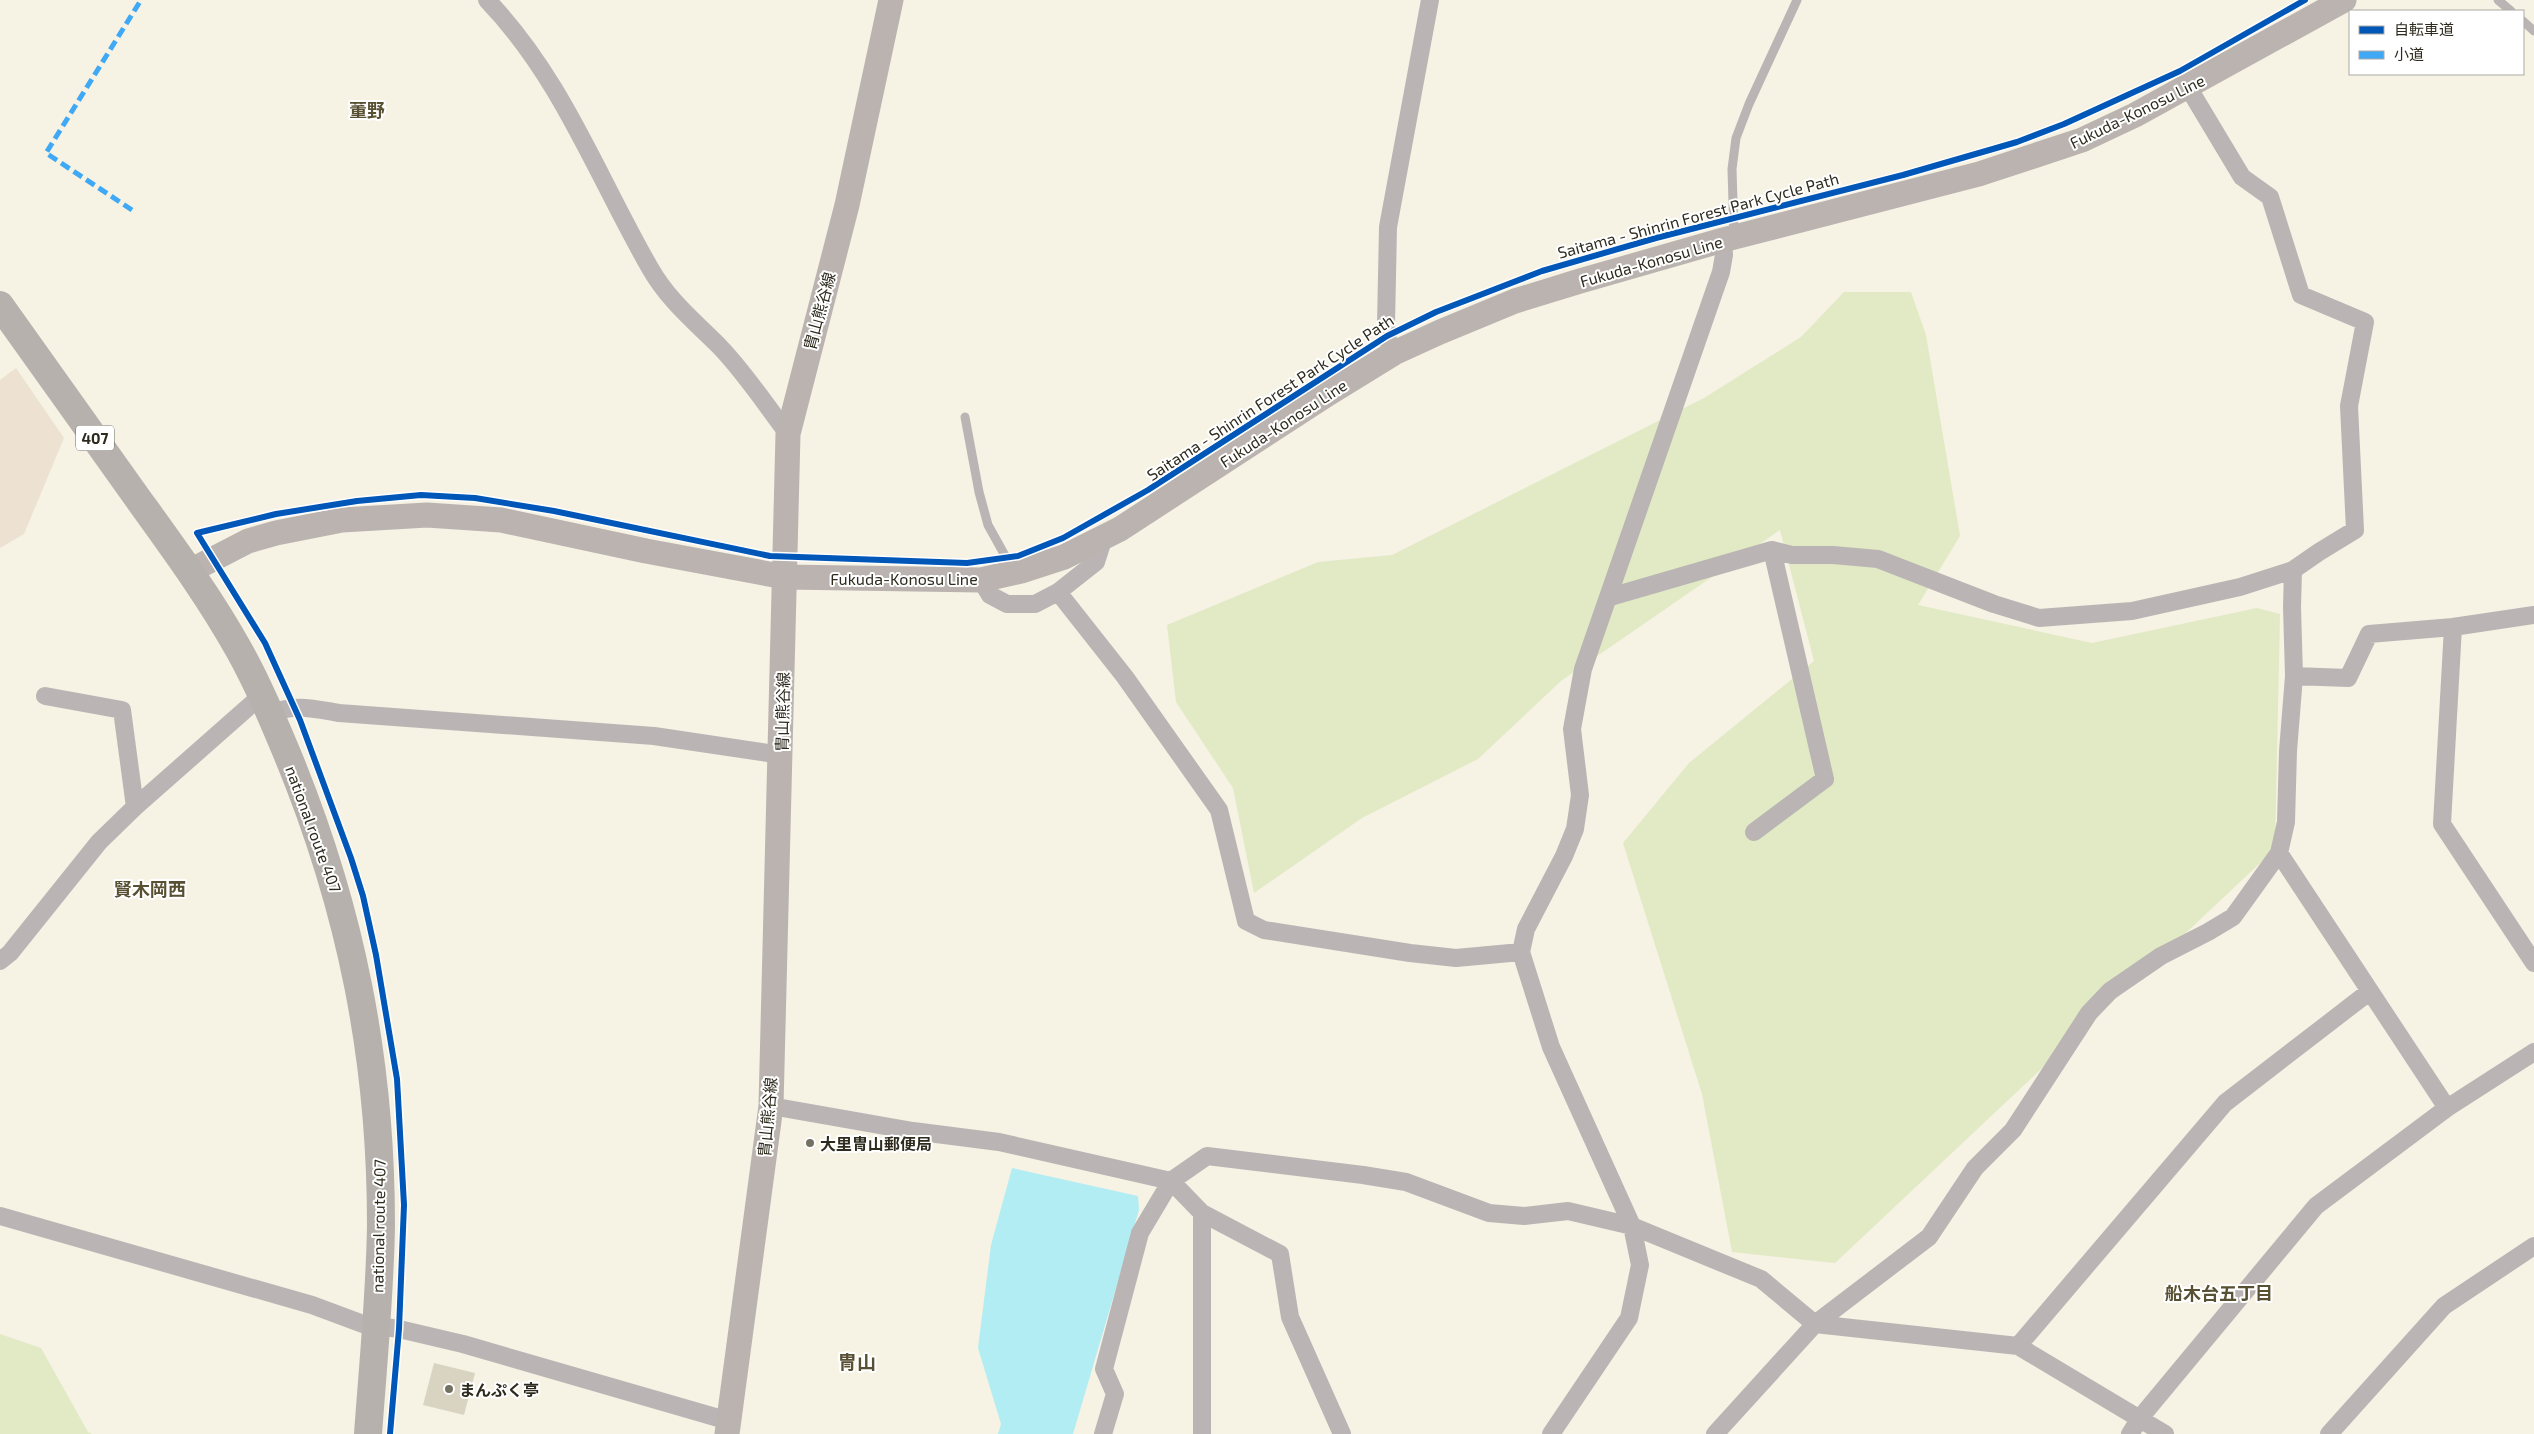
<svg xmlns="http://www.w3.org/2000/svg" width="2534" height="1434" viewBox="0 0 2534 1434" font-family="'Exo 2','Noto Sans JP',sans-serif">
<rect width="100%" height="100%" fill="#f6f2e4"/>
<path fill="#ede2d2" d="M16,368L64,438L24,534L0,548V380Z"/>
<path fill="#e2eac5" d="M1844,292H1911L1926,335L1960,536L1918,605L2092,643L2257,608L2280,614L2275,849L1835,1263L1732,1252L1702,1094L1623,843L1689,763L1814,661L1780,530L1561,681L1478,759L1362,818L1254,893L1233,788L1176,702L1167,625L1318,562L1392,555L1704,398L1801,337Z
M0,1334L41,1348L88,1432L92,1434H0Z"/>
<path fill="#b2edf3" d="M1012,1168L1138,1196L1139,1210L1073,1434H998L1001,1424L978,1348L991,1245Z"/>
<path fill="#d9d4c2" d="M434,1363L475,1373L464,1415L423,1405Z"/>
<g fill="none" stroke-linecap="round" stroke-linejoin="round">
<path stroke="#bab5b4" stroke-width="9" d="M2498,0L2511,11
M2523,21L2534,31
M1734,235L1732,169L1736,138L1749,104L1797,0
M965,417L979,492L988,525L1013,570"/>
<path stroke="#bab5b4" stroke-width="18" d="M487,0C562,78 597,176 650,268C668,300 695,322 720,347C745,373 766,405 788,434
M1394,353L1388,341L1386,325L1388,227L1430,0
M981,580L990,595L1007,604H1035L1058,592L1096,562L1104,537
M1058,592L1125,677L1219,810L1246,921L1264,930L1410,953L1456,958L1521,952
M1610,597L1772,550L1792,555H1833L1878,559L1994,604L2039,618L2132,611L2240,587L2293,570
M2453,627L2442,824L2534,963
M2294,676L2348,678L2369,634L2453,627L2534,615
M45,696L122,710L135,807
M271,714C293,703 315,709 339,713L654,736L781,755
M1754,832L1825,779L1772,550
M2279,853L2447,1108
M0,961L10,953L99,842L135,807L262,695
M771,1106L913,1131L999,1142L1171,1181L1202,1213L1280,1254L1290,1317L1342,1434
M1202,1213V1434
M0,1216L312,1305L363,1324L399,1329L463,1344L729,1421
M2018,1346L2225,1103L2369,992
M1103,1434L1115,1394L1104,1369L1140,1233L1171,1181L1207,1156L1363,1175L1406,1182L1489,1213L1524,1216L1568,1211L1632,1226L1761,1279L1815,1324L2018,1346L2165,1434
M1551,1434L1629,1318L1640,1265L1632,1226L1551,1047L1521,952L1526,929L1564,856L1575,829L1580,795L1572,729L1583,669L1721,272L1724,255L1723,240
M1715,1434L1815,1324L1929,1237L1975,1168L2013,1130L2089,1013L2110,991L2161,956L2208,932L2233,917L2279,853L2286,822L2288,751L2294,676L2292,607L2293,570L2319,552L2355,530L2349,406L2365,322L2301,295L2270,197L2242,177L2188,87
M2130,1434L2140,1418L2316,1206L2447,1108L2534,1052
M2329,1434L2444,1306L2534,1246"/>
<path stroke="#bab3b0" stroke-width="25" d="M190,571L248,541L276,533L342,520L427,515L501,520L646,551L785,577L981,580L1021,571L1064,557L1120,529L1329,393L1394,353L1440,332L1515,301L1580,281L1723,240L1979,174L2082,140L2135,115L2344,0
M727,1434L771,1106L788,434L847,205L891,0"/>
<path stroke="#b7b1ad" stroke-width="28" d="M0,305C45,369 91,432 136,496C172,546 209,596 239,650C258,684 273,720 288,756C351,909 381,1059 381,1225C380,1294 373,1365 368,1434"/>
<path stroke="#3fa9f5" stroke-width="5" stroke-dasharray="10 5" stroke-linecap="butt" d="M132,210L46,153L141,0"/>
<g stroke="#fff" stroke-width="9">
<path id="cycleway" d="M390,1434L399,1329L404,1205L397,1079L376,955L363,896L351,858L300,720L265,643L197,533L276,514L357,501L421,495L475,498L554,511L770,556L967,563L1018,556L1063,538L1148,490L1387,336L1436,312L1542,271L1656,238L1903,175L2017,142L2064,124L2180,71L2305,0"/>
</g>
<use href="#cycleway" stroke="#0057b8" stroke-width="6"/>
</g>
<g fill="#747163" stroke="#fff" stroke-width="2">
<circle cx="810" cy="1143" r="5"/>
<circle cx="449" cy="1389" r="5"/>
</g>
<g text-anchor="middle" dominant-baseline="central" stroke-width="4" stroke-linejoin="round" paint-order="stroke">
<rect fill="#fff" stroke="#6d6b62" stroke-width="1" x="76" y="425.5" width="38" height="25" rx="4"/>
<g font-size="15" font-weight="bold" fill="#2e2b1e">
<text x="95" y="438">407</text>
</g>
<g font-size="16" fill="#2e2b1e" stroke="#fff">
<text transform="translate(2137 111) rotate(-26)">Fukuda-Konosu Line</text>
<text transform="translate(1698 215) rotate(-15)">Saitama - Shinrin Forest Park Cycle Path</text>
<text transform="translate(1651 261) rotate(-16)">Fukuda-Konosu Line</text>
<text transform="translate(819 311) rotate(-75)">胄山熊谷線</text>
<text transform="translate(1270 397) rotate(-33)">Saitama - Shinrin Forest Park Cycle Path</text>
<text transform="translate(1283 423) rotate(-33)">Fukuda-Konosu Line</text>
<text x="904" y="578">Fukuda-Konosu Line</text>
<text transform="translate(782 712) rotate(-89)">胄山熊谷線</text>
<text transform="translate(314 829) rotate(70)">national route 407</text>
<text transform="translate(767 1117) rotate(-85)">胄山熊谷線</text>
<text transform="translate(378 1226) rotate(-89)">national route 407</text>
</g>
<g font-size="16" font-weight="bold" fill="#2e2b1e" stroke="#fff" text-anchor="start">
<text x="820" y="1143">大里冑山郵便局</text>
<text x="459" y="1389">まんぷく亭</text>
</g>
<g font-size="18" font-weight="bold" fill="#575032" stroke="#fff">
<text x="367" y="110">董野</text>
<text x="150" y="889">賢木岡西</text>
<text x="2219" y="1293">船木台五丁目</text>
</g>
<g font-size="19" font-weight="bold" fill="#575032" stroke="#fff">
<text x="857" y="1361">冑山</text>
</g>
</g>
<rect x="2349" y="10" width="175" height="65" fill="#ffffff" stroke="#abaaa5"/>
<rect x="2359" y="26" width="25" height="8" fill="#0057b8" stroke="#abaaa5"/>
<text x="2394" y="35" font-size="15" fill="#2e2b1e">自転車道</text>
<rect x="2359" y="51" width="25" height="8" fill="#3fa9f5" stroke="#abaaa5"/>
<text x="2394" y="60" font-size="15" fill="#2e2b1e">小道</text>
</svg>
